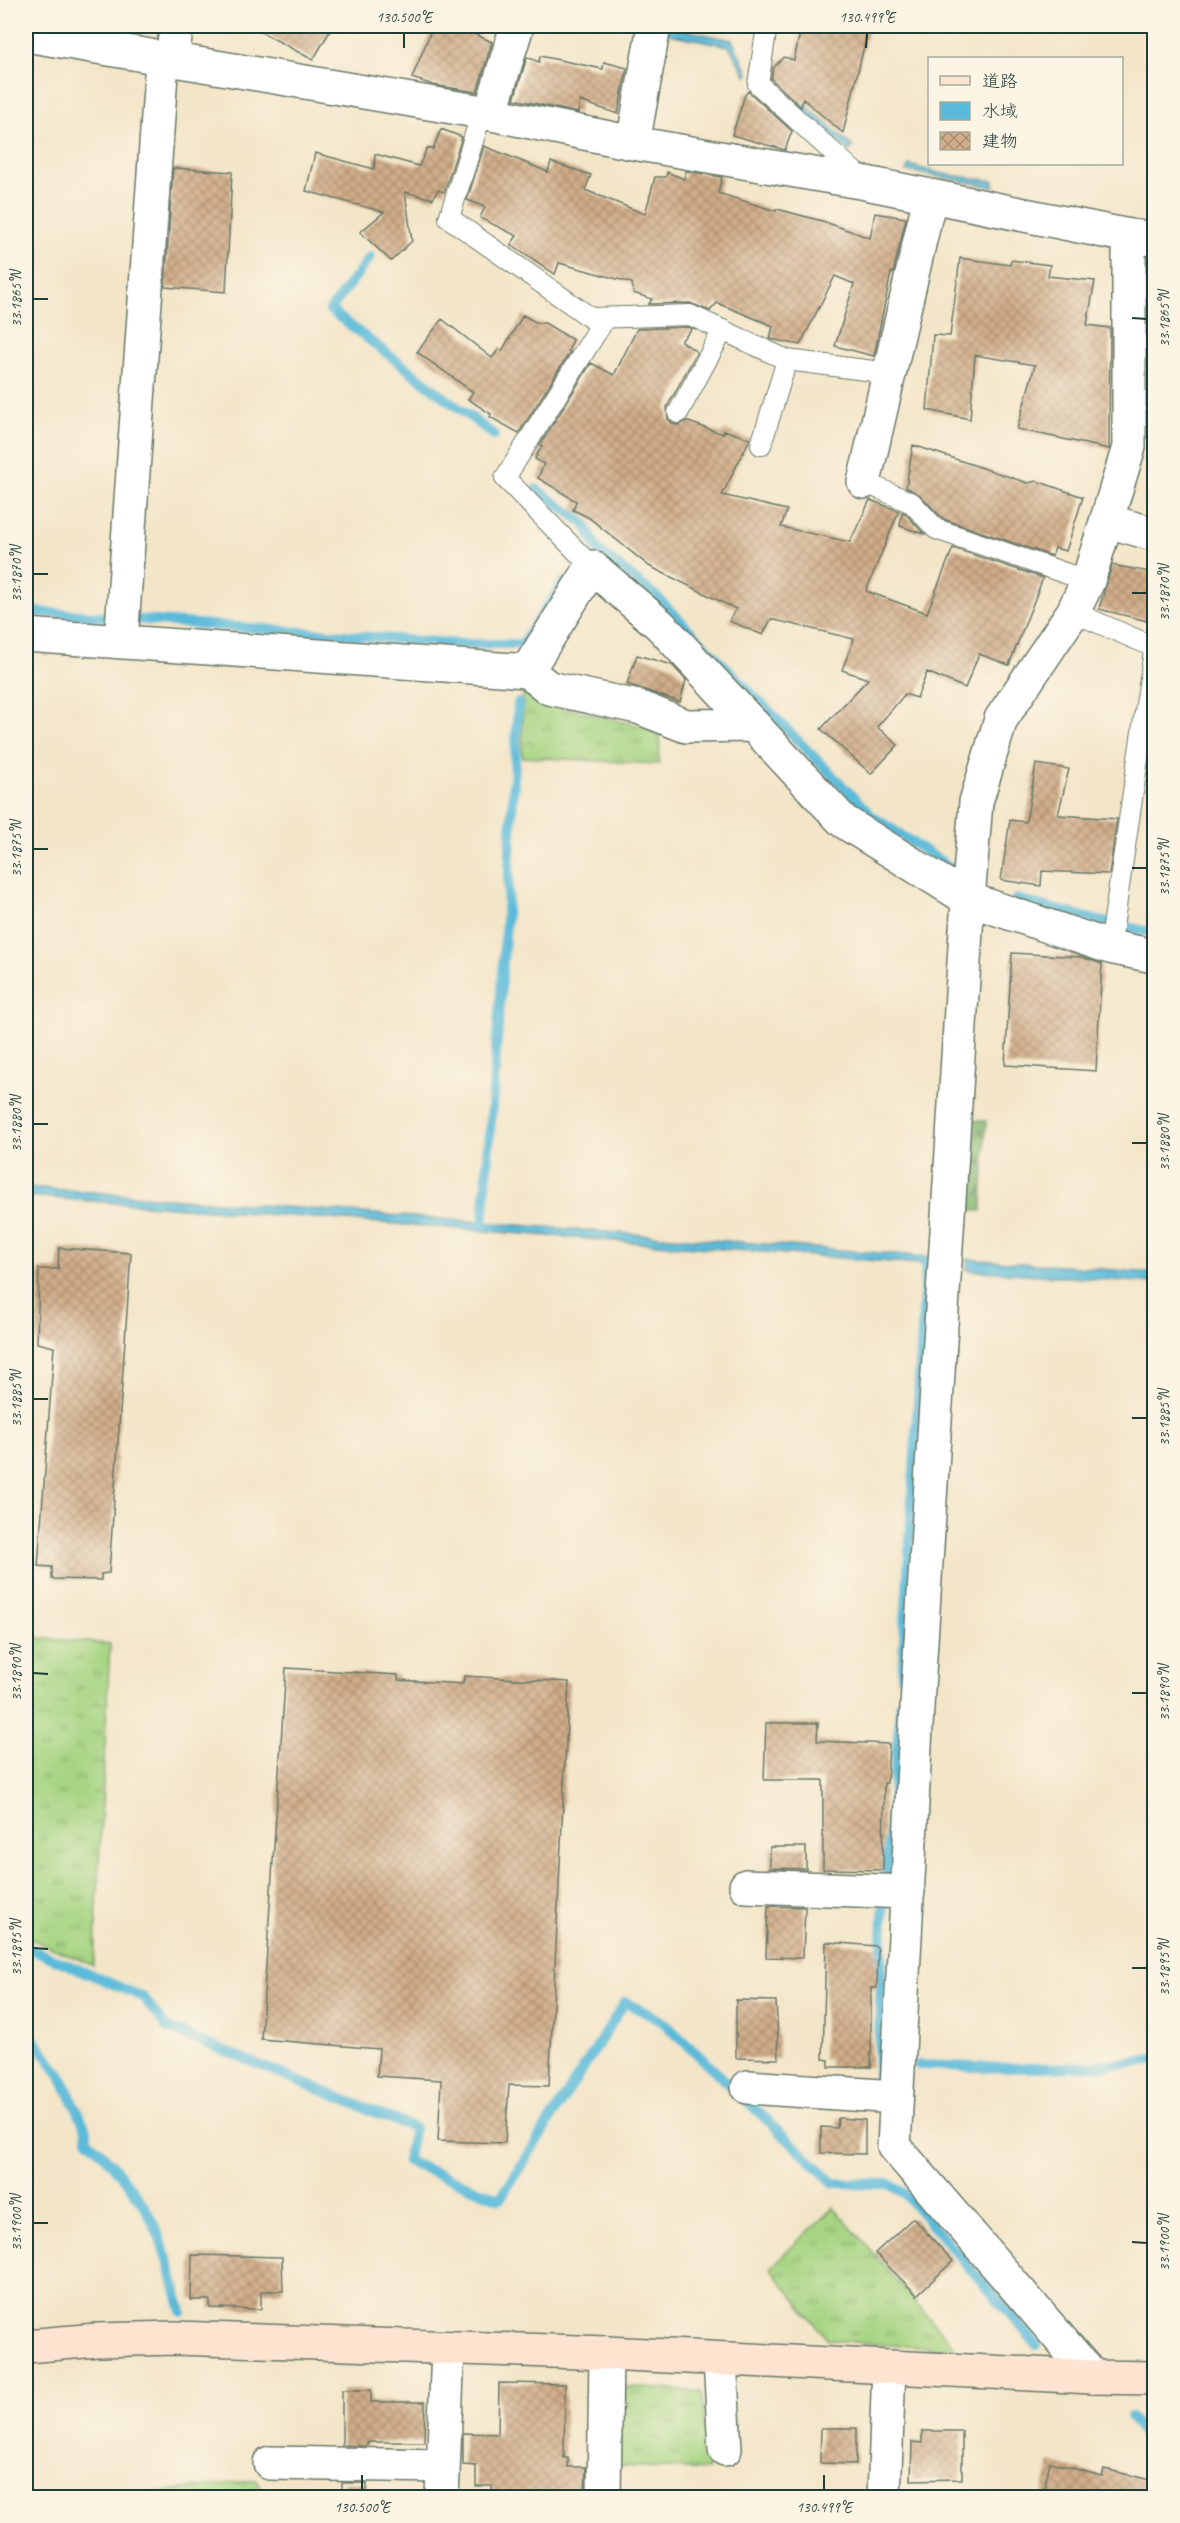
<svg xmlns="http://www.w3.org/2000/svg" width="1180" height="2523" viewBox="0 0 1180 2523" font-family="Caveat,'Klee One',sans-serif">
<defs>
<pattern id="grass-tufts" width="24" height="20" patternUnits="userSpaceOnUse" patternTransform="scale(1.5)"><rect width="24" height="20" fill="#a6d482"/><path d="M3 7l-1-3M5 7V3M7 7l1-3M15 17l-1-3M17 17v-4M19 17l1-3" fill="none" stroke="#87ad6b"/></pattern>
<pattern id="forest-firs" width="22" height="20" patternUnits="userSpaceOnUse" patternTransform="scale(1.5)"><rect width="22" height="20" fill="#84b670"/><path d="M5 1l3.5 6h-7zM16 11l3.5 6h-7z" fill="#6b955d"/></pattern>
<pattern id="building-cross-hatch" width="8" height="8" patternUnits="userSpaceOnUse" patternTransform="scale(1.5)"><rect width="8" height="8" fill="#d1ad89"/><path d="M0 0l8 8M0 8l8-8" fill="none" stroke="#a98e71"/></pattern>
</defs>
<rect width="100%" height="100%" fill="#fcf5e5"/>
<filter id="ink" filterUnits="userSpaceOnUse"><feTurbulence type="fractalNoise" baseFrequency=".0167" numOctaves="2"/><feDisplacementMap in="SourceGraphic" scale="12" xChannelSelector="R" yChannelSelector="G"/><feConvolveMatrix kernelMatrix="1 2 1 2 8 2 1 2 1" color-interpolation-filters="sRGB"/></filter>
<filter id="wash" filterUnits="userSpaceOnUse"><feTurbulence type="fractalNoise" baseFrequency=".008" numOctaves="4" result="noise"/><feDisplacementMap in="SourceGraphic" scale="24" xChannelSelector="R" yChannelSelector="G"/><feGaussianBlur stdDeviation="1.35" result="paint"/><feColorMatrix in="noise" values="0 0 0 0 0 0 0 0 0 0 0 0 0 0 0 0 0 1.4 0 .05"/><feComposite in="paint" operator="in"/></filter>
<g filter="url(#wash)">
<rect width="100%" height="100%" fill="#f3e5c8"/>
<path fill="url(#grass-tufts)" stroke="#62885b" stroke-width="1.5" d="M523,693L542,702L660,731L659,764L522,757Z
M26,1637L110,1644L94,1966L26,1937Z
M834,2207V2208L957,2350L828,2340L770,2268Z
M616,2386L702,2392L708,2470L616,2466Z
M257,2480L264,2497H118Z"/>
<path fill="url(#forest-firs)" stroke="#527a52" stroke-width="1.5" d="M971,1120L986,1121L982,1211L966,1209Z"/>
<path fill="#5abad9" stroke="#3c7c86" stroke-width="1.5" d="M628,26H665L732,40L749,74L747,77L729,46Z
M773,77L853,147L849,151L768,81Z
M909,165L943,174L994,181V187L906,171Z
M26,1187L919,1256L931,1258V1265L26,1196Z
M968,1259L1154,1273V1283L967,1270Z"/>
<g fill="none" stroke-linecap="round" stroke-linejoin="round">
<path stroke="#5abad9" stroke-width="10" d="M370,257L330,310L494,435
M536,489L585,524L598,550L657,597L872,816L966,878
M26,611L462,644H522L564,582
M1016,899L1099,921L1154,933
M483,1222L507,909L518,703
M902,1677L926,1264
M26,1947L143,1997L166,2027L414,2128L407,2161L500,2199L625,2002L662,2021L834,2183L889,2184L904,2193L1037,2345
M26,2029L60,2074L87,2131V2139C108,2157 142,2198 153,2223C166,2251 174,2281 182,2312
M919,2065C997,2068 1076,2072 1154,2059
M878,2080L883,1916L901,1702
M1130,2417L1154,2446"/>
</g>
<g id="blocks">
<path fill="url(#building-cross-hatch)" d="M250,26H333L313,60Z
M433,26H446L464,35L467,31L492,42L477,92L433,85L412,78Z
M820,26H869L843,133L803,99L801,107L771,79L773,68L784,57L794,60L800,33H818Z
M540,56L603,69L604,62L627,68L618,114L580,101L578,113L514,99L527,57L539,62Z
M748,91L792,131L785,150L732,135L745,95Z
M441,129L462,137L444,192L438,190L433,199L405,192L412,241L391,261L360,232L384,212L306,191L315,153L374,169L375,154L419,166L427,148L433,149Z
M484,146L548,172L551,162L591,175L585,190L645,214L655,177H666L667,172L684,179L686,171L722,177L718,193L776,211L777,209L822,221L870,238L875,213L906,218L893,273H891L874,356L835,346L854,284L835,276L800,345L770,339L773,326L717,303L710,311L690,303L649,304L652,299L633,293L632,283L559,263L555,274L511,244L517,236L480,218L485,207L467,200Z
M173,168L232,172L226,292L165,287Z
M960,258L1010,265L1011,260L1050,265L1048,276L1095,281L1087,325L1110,328L1109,449L1017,429L1035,365L975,355L970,419L927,410L933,335L950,336Z
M523,315L537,323H545L573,340L568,351L570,352L519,433L490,417L491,414L468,399L473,392L417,352L442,319L492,358L499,349L502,351Z
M688,327L692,329L681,341L697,352L667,407L668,419L673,424L679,425L686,421L723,434L724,430L750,439L722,495L787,510L781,527L850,542L870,500L899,511L866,591L927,613L953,548L1043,578L1009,665L979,654L965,688L927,672L917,698L905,694L877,727L898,745L871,774L821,729L868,679L842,670L854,639L771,619L763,635L729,621L736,609L649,566L588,517L573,510L576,501L538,478L544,464L535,459L542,446L540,445L591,363L614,375L637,329Z
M913,445L1028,483L1037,481L1083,497L1066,551L1055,548L1052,556L943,519L920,495L906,487Z
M902,512L905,513L924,534L900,526Z
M1112,565L1155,573V623L1099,609Z
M637,655L672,665L686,680L680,702L627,684Z
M1036,764L1069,769L1058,815L1117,819L1109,874L1042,871L1041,886L1001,880L1010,820L1026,822Z
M1012,953L1081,957L1102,964L1096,1071L1005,1065Z
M59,1248L131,1253L109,1573L101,1574V1580L52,1579V1567L38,1566L54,1347L37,1343L39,1269H58Z
M286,1668L398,1675V1680L463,1684L464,1676L569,1682L549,2086L509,2085L505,2143L438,2141L441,2080L377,2076L379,2049L261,2039Z
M766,1723H818L817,1741L889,1744L887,1783H884L883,1870L823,1869V1780H764Z
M770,1847H806V1869L770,1868Z
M768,1906L805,1907L803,1958L766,1957Z
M826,1942L876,1946L878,1950L877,1988H871V2067H829V2060L823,2059Z
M736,2000L776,2001L779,2059L736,2058Z
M838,2118L865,2120V2154L821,2153V2127L837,2128Z
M913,2218L953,2261L917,2295L875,2253Z
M192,2255L282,2257L283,2291H261V2309L210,2308V2300H191Z
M499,2383L565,2384L564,2458H568V2467H586L585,2498H492V2486H476V2466L463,2465V2433L498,2434Z
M342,2390H371V2402H425L424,2442H371L367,2443V2446L342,2445Z
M821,2428H856V2464L820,2463Z
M922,2431H962V2479L911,2480L912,2442L922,2443Z
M1050,2462L1102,2476L1104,2469L1155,2481V2498H1042Z
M342,2483H367V2498H342Z"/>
</g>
</g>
<g filter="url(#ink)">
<use href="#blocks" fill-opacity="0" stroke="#697868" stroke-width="1.5"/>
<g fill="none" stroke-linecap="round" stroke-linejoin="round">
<g stroke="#697868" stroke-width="22">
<path id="lane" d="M767,26L758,84L862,179
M482,112L449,218L601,325L505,478L592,567
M592,318L690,315L787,360L889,373
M678,413L723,330
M761,445L787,360
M864,482L912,503L936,529L1088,581
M1073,612L1154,647
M1110,947L1154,651"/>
</g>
<g stroke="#697868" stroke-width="36">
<path id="street" d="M26,35L482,112L633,143L866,183L1129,236L1154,239
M171,61L177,26
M490,114L517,26
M633,143L654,26
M864,482L930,197
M1107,521L1154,534
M26,635L527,671L549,688L638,707L686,726L754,725
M121,642L162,60
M527,671L592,567L660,625L843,821L968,899L1110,947L1154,956
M746,1886L908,1892
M748,2087L896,2097
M720,2359L725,2449
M1093,2377L894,2146L918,1689L968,899L976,802L1001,719L1073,612L1088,581L1129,447V236
M270,2463L443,2466
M442,2498L448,2348
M604,2498L606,2353
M884,2498L889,2367"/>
</g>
<g stroke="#697868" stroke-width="36">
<path id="secondary" d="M26,2346L97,2340L176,2338L606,2353L1093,2377L1154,2378"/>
</g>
<use href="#lane" stroke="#fff" stroke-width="20"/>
<use href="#street" stroke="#fff" stroke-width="33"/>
<use href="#secondary" stroke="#fde4d1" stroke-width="33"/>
</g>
</g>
<path fill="none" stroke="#1f3d34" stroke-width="2" d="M404,48V33M866,48L867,33M33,299H48M1132,318L1147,319M33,574H48M1132,593H1147M33,849H48M1132,868H1147M33,1124H48M1132,1143H1147M33,1399H48M1132,1418H1147M33,1673L48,1674M1132,1693H1147M33,1948L48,1949M1132,1968H1147M33,2223H48M1132,2242L1147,2243M362,2490V2475M824,2490V2475"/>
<rect width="1180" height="2523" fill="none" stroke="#fcf5e5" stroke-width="66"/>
<rect x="928" y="57" width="195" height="108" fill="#fcf5e5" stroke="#a4ab9e" stroke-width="1.5"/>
<rect x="940" y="76" width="30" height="9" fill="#fde4d1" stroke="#a4ab9e" stroke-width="1.5"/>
<text x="982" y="87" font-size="18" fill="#1f3d34">道路</text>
<rect x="940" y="102" width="30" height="18" fill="#5abad9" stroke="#a4ab9e" stroke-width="1.5"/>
<text x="982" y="117" font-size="18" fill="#1f3d34">水域</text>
<rect x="940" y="132" width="30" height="18" fill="url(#building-cross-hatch)" stroke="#a4ab9e" stroke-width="1.5"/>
<text x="982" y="147" font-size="18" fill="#1f3d34">建物</text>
<rect x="33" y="33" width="1114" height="2457" fill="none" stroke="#1f3d34" stroke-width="2"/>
<g font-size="15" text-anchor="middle" fill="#1f3d34">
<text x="404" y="22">130.500°E</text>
<text x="867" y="22">130.499°E</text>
<text transform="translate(16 299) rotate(-90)" y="5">33.1865°N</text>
<text transform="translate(1164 319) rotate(-90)" y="5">33.1865°N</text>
<text transform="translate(16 574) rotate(-90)" y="5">33.1870°N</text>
<text transform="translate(1164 593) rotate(-90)" y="5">33.1870°N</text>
<text transform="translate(16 849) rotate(-90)" y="5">33.1875°N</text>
<text transform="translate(1164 868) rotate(-90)" y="5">33.1875°N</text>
<text transform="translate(16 1124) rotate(-90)" y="5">33.1880°N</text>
<text transform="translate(1164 1143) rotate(-90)" y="5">33.1880°N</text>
<text transform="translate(16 1399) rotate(-90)" y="5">33.1885°N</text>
<text transform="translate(1164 1418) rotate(-90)" y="5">33.1885°N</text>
<text transform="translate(16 1673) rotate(-90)" y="5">33.1890°N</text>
<text transform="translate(1164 1693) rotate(-90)" y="5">33.1890°N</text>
<text transform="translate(16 1948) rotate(-90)" y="5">33.1895°N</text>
<text transform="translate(1164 1968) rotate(-90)" y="5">33.1895°N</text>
<text transform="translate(16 2223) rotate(-90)" y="5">33.1900°N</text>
<text transform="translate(1164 2243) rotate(-90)" y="5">33.1900°N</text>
<text x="362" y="2512">130.500°E</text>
<text x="824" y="2512">130.499°E</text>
</g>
</svg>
